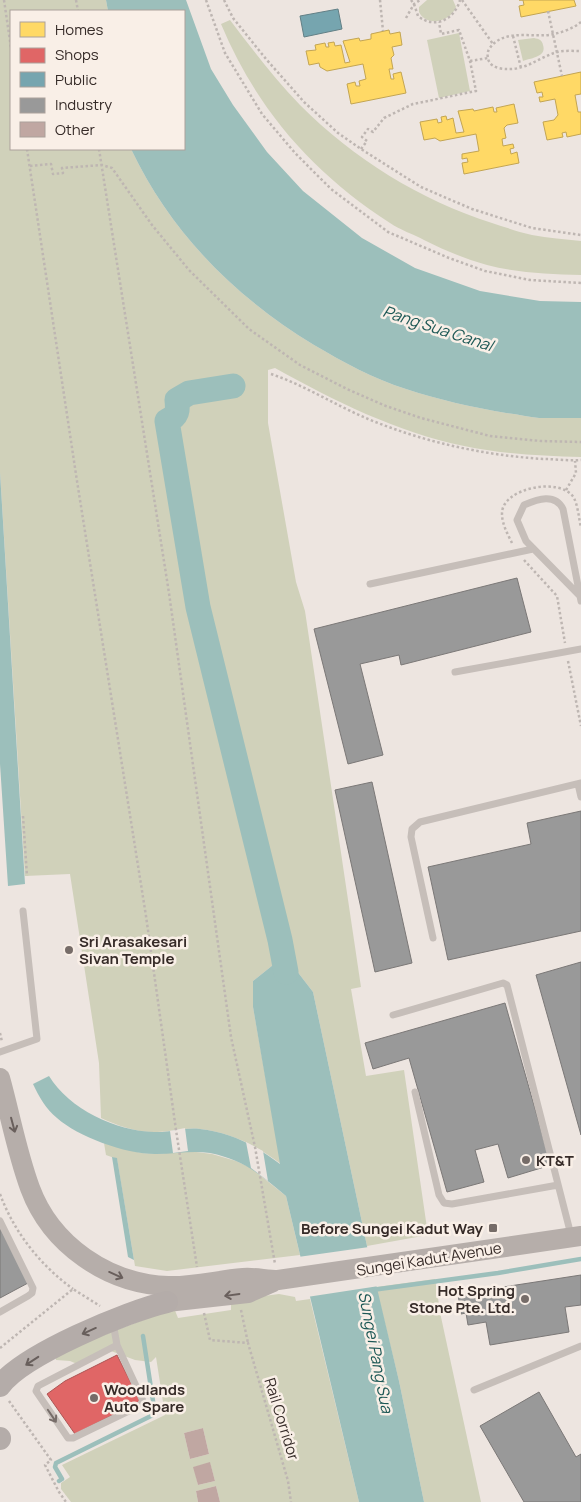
<svg xmlns="http://www.w3.org/2000/svg" width="581" height="1502" viewBox="0 0 581 1502" font-family="Manrope,sans-serif">
<rect width="100%" height="100%" fill="#ede5e0"/>
<path fill="#d0d1ba" fill-rule="evenodd" d="M0,0H106L108,11H11V149H131C171,233 235,297 314,345C343,362 374,379 406,389C439,400 472,407 506,413C517,414 528,417 539,418C553,418 567,418 581,418V457C542,456 502,454 464,446C396,432 335,401 275,368L268,370V423L296,582L305,611L361,987L351,989L366,1076L404,1070L428,1235L367,1246L313,992L293,966L285,940L277,941L278,961L253,981V1007L281,1164C257,1146 230,1132 200,1129C185,1127 172,1132 157,1132C138,1133 118,1126 101,1118L99,1063L70,874L25,876L0,472Z
M427,0H453L456,7C451,21 427,28 419,12V7Z
M230,20C252,49 275,79 300,105C354,159 420,200 492,223C505,227 518,232 532,235C548,238 565,239 581,241V275C549,274 518,273 487,265C465,259 444,250 424,240C413,234 400,230 390,223C313,173 257,110 221,24Z
M459,33L470,91L439,98L427,40Z
M534,38C539,39 542,40 543,45C547,57 531,58 523,61L518,40Z
M104,1143L141,1153L156,1154L188,1151L212,1154L236,1161L251,1168L286,1196L300,1255L167,1271L135,1266L117,1159L106,1155Z
M435,1279L441,1317L481,1502H424L399,1381L376,1287Z
M279,1294L295,1297L296,1301L310,1299L359,1502H220L216,1486L196,1491L198,1502H71L61,1489V1483L70,1477L62,1465L165,1415L156,1357L151,1362L135,1360L111,1351L82,1366L70,1361L56,1360L55,1354L174,1308L178,1318L231,1310V1300ZM203,1428L209,1454L190,1459L184,1433ZM210,1463L215,1481L198,1485L194,1467Z"/>
<path fill="#9cbfbb" d="M106,0H186L211,69L233,105L267,152L303,191L362,238L415,268L480,291L540,301L581,302V418C567,418 553,418 539,418C528,417 517,414 506,413C472,407 439,400 406,389C374,379 343,362 314,345C235,297 171,233 131,149H184V11H108Z
M0,472L25,884L8,886L0,764Z
M285,939L293,966L313,992L367,1246L399,1381L424,1502H359L286,1196C261,1175 244,1160 210,1153C192,1150 175,1154 157,1154C128,1155 78,1137 57,1118C46,1109 39,1097 33,1084L49,1076C69,1109 116,1131 154,1132C170,1133 184,1127 200,1129C230,1132 257,1146 280,1164L253,1007V981L278,961L276,941Z
M112,1157L117,1158L134,1260L128,1257Z"/>
<path fill="#ede5e0" d="M185,1128L188,1151L173,1153L170,1131Z
M246,1142L263,1151L268,1181L251,1168Z
M369,1247L379,1286L307,1297L298,1257Z"/>
<path fill="#ffd966" stroke="#c3a553" d="M519,0H574L576,6L521,17L519,6L524,5L523,0Z
M389,30L390,34L400,32L402,45L392,47L394,55L391,58L393,69H389L391,79H394L393,74L401,72L406,93L351,104L347,84L355,82L356,86H360L359,81L366,79L363,64L327,71L320,67L319,63L309,65L306,51L316,50L315,45L325,43L326,47H329L328,43L334,42L335,46L341,45L345,63L350,62L343,41L359,38L360,41L371,39V34Z
M581,72V94L575,95L578,112H581V134L567,137L566,132L562,133L563,137L547,140L543,122L554,120L558,115L555,99L540,102L539,97H543L542,92L537,93L534,82Z
M514,104L518,123L507,125L504,128L506,138L502,139L503,146L513,144L514,148L510,149L511,154L517,152L519,163L464,174L462,163L468,162L467,158L462,159V154L479,151L476,134L440,141L435,138L424,140L420,122L437,119L438,123L442,122L441,117L446,116L447,120L453,118L456,133L464,132L458,111L473,109L474,111L493,107L494,112H497L496,108Z"/>
<path fill="#e06666" stroke="#ad5453" d="M117,1355L140,1401L75,1434L47,1394L65,1381Z"/>
<path fill="#76a5af" stroke="#638086" d="M338,9L342,29L304,37L300,16Z"/>
<path fill="#999" stroke="#7b7877" d="M517,578L531,632L401,665L399,655L360,664L383,755L348,764L314,629Z
M372,782L412,963L375,972L335,790Z
M581,811V931L448,960L428,867L531,844L527,823Z
M581,962V1135L536,975Z
M505,1003L551,1165L508,1178L498,1144L475,1150L484,1182L447,1192L409,1058L373,1069L365,1043Z
M0,1228L28,1283L0,1298Z
M581,1275V1305L565,1307L569,1332L490,1345L486,1322L468,1325L466,1313L461,1314L458,1294Z
M539,1392L576,1457L581,1454V1502H524L480,1426Z"/>
<g fill="none" stroke-linecap="round" stroke-linejoin="round">
<path stroke="#9cbfbb" stroke-width="4.5" d="M372,1290L498,1273L581,1259
M59,1481L62,1479L55,1467L56,1463L155,1414L143,1336"/>
<path stroke="#9cbfbb" stroke-width="25" d="M233,386L189,393L177,400C178,410 178,416 167,421L198,607L280,940L286,972"/>
</g>
<path fill="#c0a7a2" d="M203,1428L209,1454L190,1459L184,1433Z
M210,1462L215,1481L198,1485L193,1467Z
M216,1486L220,1502H198L196,1491Z"/>
<g fill="none" stroke-linecap="round" stroke-linejoin="round">
<path stroke="#beb6b2" stroke-width="2.5" stroke-dasharray="2.5 2.5" stroke-linecap="butt" d="M4,0L11,48
M76,0L78,11
M206,0L225,53L262,114L295,153L331,189L388,232L449,258L485,271L530,280L581,283
M224,0L233,18L266,59L304,102L338,133L361,149L421,187L472,209L532,228L581,235
M380,0L383,31
M411,0L414,4L418,16C435,30 455,19 460,0
M462,0L493,44
M548,11L562,76
M406,18L414,4L420,0
M581,22C574,28 563,32 554,34C534,39 504,27 489,49C487,53 487,59 490,63C494,68 502,69 508,69C525,70 539,58 554,53C562,50 573,51 581,51
M513,36L521,68
M470,61L488,58
M27,149L77,481L146,916L176,1130L197,1267
M99,149L169,593L231,1037L255,1147L275,1264
M361,149L367,141L362,137L368,129L373,132L384,118L413,104L476,91L470,61L459,30L441,34L439,22
M30,166L51,164L53,174L63,173L62,168L102,165L112,168L152,225L189,270L249,329L300,365L347,389L386,406L421,418L490,436L541,441L581,442
M271,374C304,385 335,405 368,419C424,442 482,455 543,459C555,459 568,461 581,460
M566,490L576,473L575,461
M512,543C508,535 502,524 502,514C501,488 561,476 574,498C578,506 579,519 581,528
M524,560L557,596L565,643
M568,661L581,726
M23,816L27,876
M0,1033L2,1042
M0,1194C14,1232 40,1265 73,1289
M241,1310L248,1343
M204,1313L210,1340L248,1343L288,1481L291,1502
M0,1348L73,1289L100,1306
M9,1401L51,1460L45,1465L59,1492L66,1502"/>
<path stroke="#c6beb9" stroke-width="7" d="M370,584L533,549
M580,596L526,541L517,520L524,505C538,499 555,493 563,509L580,596L581,601
M455,672L581,649
M578,784L581,797
M433,938L411,837L412,829L420,822L581,783
M393,1015L503,983L507,985L571,1235
M0,1052L37,1039L23,911
M415,1092L439,1195L444,1203L452,1204L558,1185
M0,1221L33,1288L32,1293L28,1296L0,1312
M113,1323L117,1345L143,1401L139,1406L73,1438H68L38,1394L36,1391L38,1386L117,1345
M474,1390L581,1346"/>
<path stroke="#b6aeaa" stroke-width="20" d="M0,1078C10,1114 17,1153 30,1188C51,1245 108,1284 168,1286C193,1287 218,1280 243,1278C255,1277 266,1280 278,1280L581,1236
M167,1302L248,1293L273,1282"/>
<path stroke="#b4aca9" stroke-width="22" d="M0,1386C22,1355 128,1311 167,1302
M0,1438V1439"/>
</g>
<defs><path id="oneway-shaft" d="M-6 0H5M1.5-3L5.5 0L1.5 3" fill="none" stroke-width="1.6" stroke-linecap="round" stroke-linejoin="round" transform="scale(1.25)"/></defs>
<g stroke="#695f5c">
<use href="#oneway-shaft" transform="translate(13 1125) rotate(75)"/>
<use href="#oneway-shaft" transform="translate(116 1275) rotate(24)"/>
<use href="#oneway-shaft" transform="translate(232 1295) rotate(172)"/>
</g>
<g stroke="#685f5c">
<use href="#oneway-shaft" transform="translate(89 1331) rotate(156)"/>
<use href="#oneway-shaft" transform="translate(32 1361) rotate(147)"/>
</g>
<use stroke="#776d69" href="#oneway-shaft" transform="translate(52 1416) rotate(56)"/>
<g fill="#766c68" stroke="#f9efe7" stroke-width="2">
<circle cx="69" cy="950" r="5"/>
<circle cx="526" cy="1160" r="5"/>
<rect x="488" y="1223" width="10" height="10" rx="2.5"/>
<circle cx="525" cy="1299" r="5"/>
<circle cx="94" cy="1398" r="5"/>
</g>
<g text-anchor="middle" dominant-baseline="central" stroke-width="5" stroke-linejoin="round" paint-order="stroke">
<g font-size="15" font-weight="bold" fill="#362b28" stroke="#f9efe7" text-anchor="start">
<text x="79" y="941">Sri Arasakesari<tspan x="79" dy="17">Sivan Temple</tspan></text>
<text x="536" y="1160">KT&amp;T</text>
<text x="483" y="1228" text-anchor="end">Before Sungei Kadut Way</text>
<text x="515" y="1290" text-anchor="end">Hot Spring<tspan x="515" dy="17">Stone Pte. Ltd.</tspan></text>
<text x="104" y="1389">Woodlands<tspan x="104" dy="17">Auto Spare</tspan></text>
</g>
<g font-size="15" fill="#362b28" stroke="#f9efe7">
<text transform="translate(429 1259) rotate(-9)">Sungei Kadut Avenue</text>
<text transform="translate(282 1419) rotate(73)">Rail Corridor</text>
</g>
<g font-size="16" font-style="italic" fill="#1d5855" stroke="#f9efe7">
<text transform="translate(438 328) rotate(18)">Pang Sua Canal</text>
<text transform="translate(376 1352) rotate(79)">Sungei Pang Sua</text>
</g>
</g>
<rect x="10" y="10" width="175" height="140" fill="#f9efe7" stroke="#aba19b"/>
<rect x="20" y="22" width="25" height="15" fill="#ffd966" stroke="#aba19b"/>
<text x="55" y="35" font-size="15" fill="#362b28">Homes</text>
<rect x="20" y="48" width="25" height="15" fill="#e06666" stroke="#aba19b"/>
<text x="55" y="60" font-size="15" fill="#362b28">Shops</text>
<rect x="20" y="72" width="25" height="15" fill="#76a5af" stroke="#aba19b"/>
<text x="55" y="85" font-size="15" fill="#362b28">Public</text>
<rect x="20" y="98" width="25" height="15" fill="#999999" stroke="#aba19b"/>
<text x="55" y="110" font-size="15" fill="#362b28">Industry</text>
<rect x="20" y="122" width="25" height="15" fill="#c0a7a2" stroke="#aba19b"/>
<text x="55" y="135" font-size="15" fill="#362b28">Other</text>
</svg>
